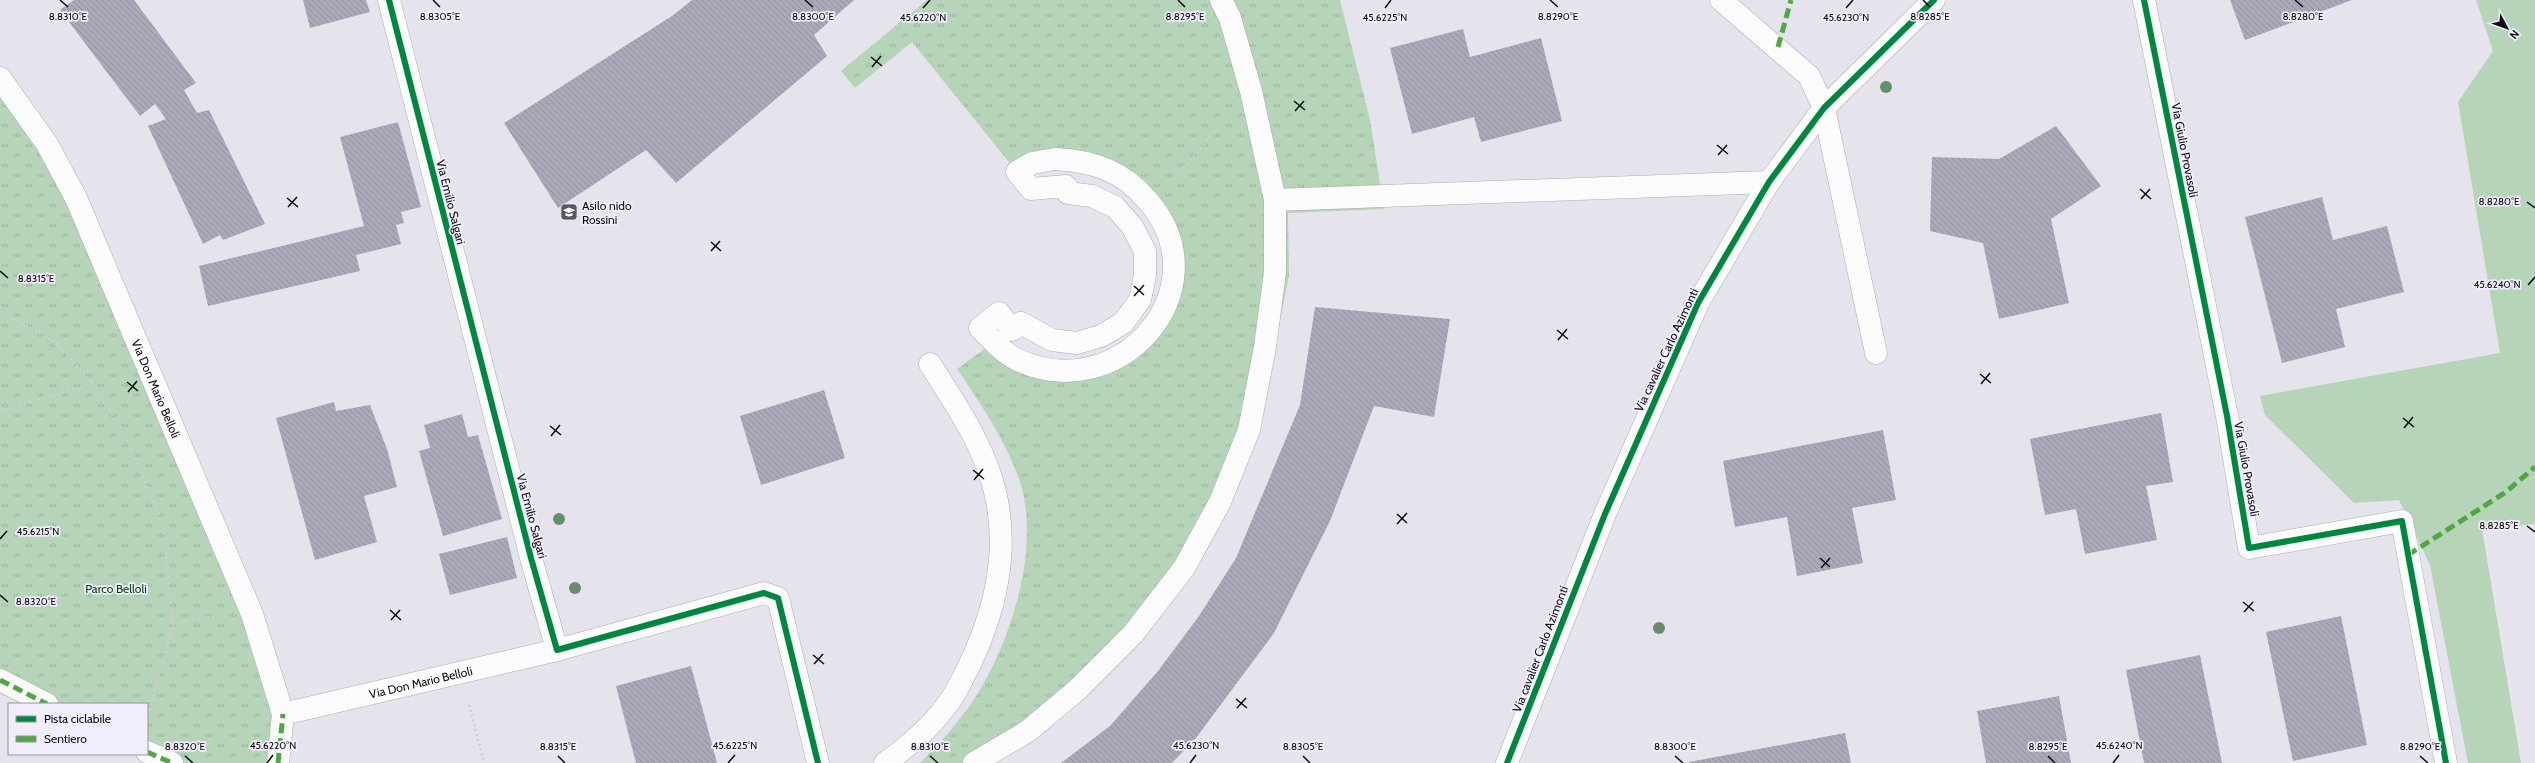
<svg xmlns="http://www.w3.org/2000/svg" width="2535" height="763" viewBox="0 0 2535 763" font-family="Cabin,sans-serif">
<defs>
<pattern id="park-tufts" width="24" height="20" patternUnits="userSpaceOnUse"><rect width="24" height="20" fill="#b5d4b8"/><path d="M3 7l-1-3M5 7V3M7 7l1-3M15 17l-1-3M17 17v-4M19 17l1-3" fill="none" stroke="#9ab59d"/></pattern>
<pattern id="building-back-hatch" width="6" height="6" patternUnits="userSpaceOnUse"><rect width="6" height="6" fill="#ada8b9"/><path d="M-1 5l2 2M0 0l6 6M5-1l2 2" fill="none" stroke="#948f9e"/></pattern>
</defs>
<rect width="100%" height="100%" fill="#e5e4ec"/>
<path fill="#b5d4b8" d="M2476,0H2535V524L2482,529L2521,763H2468L2430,565L2399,500L2354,503L2265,415L2260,396L2500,353L2458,102L2493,51Z"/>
<path fill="url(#park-tufts)" d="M927,0H1340L1370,120L1384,209L1288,213L1289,275L1259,427L1193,567L1144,639L1044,733L995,763H920C940,743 959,722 975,698C1011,642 1041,548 1020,482C1006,441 981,404 957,369L994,342L1016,359L1098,367L1157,319L1169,235L1105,168L1017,172L912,42L855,88L841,71Z
M0,78L47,144L283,714L278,763H172L147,752V704H47L0,680Z"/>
<path fill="url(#building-back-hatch)" d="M74,0H134L196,83L184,90L197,113L209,110L265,224L223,240L220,235L203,244L148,126L166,119L155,104L140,116L60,10Z
M303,0H366L370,12L310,28Z
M692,0H854L814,35L827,56L676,183L646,150L558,208L504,123L672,16Z
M2230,0H2352L2245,40Z
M1463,29L1470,57L1541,38L1562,121L1481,142L1474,117L1412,134L1390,48Z
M398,122L421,207L401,212L404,223L396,225L401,244L356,255L360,271L208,306L199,266L364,226L340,137Z
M2056,126L2101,186L2051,219L2069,303L1999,319L1983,243L1930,231L1932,157L1999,159Z
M2322,197L2333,240L2387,226L2404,292L2336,309L2345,347L2282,363L2245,217Z
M1315,307L1450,319L1434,417L1374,406L1330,521L1274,633L1196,738L1172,763H1061L1110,726L1158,671L1199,616L1236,558L1300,405Z
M824,390L845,458L761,485L740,416Z
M334,402L336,411L370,405L387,449L397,487L364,496L377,542L315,560L276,418Z
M2161,413L2173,482L2146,486L2157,540L2085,554L2076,509L2045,515L2030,439Z
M462,414L468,437L478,435L502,519L443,536L419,451L430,448L424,425Z
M1883,430L1896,500L1852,508L1863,563L1797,576L1787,517L1735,527L1723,461Z
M507,537L517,578L450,595L439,554Z
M2341,616L2367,745L2293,761L2266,632Z
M2200,655L2222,763H2144L2126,670Z
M691,666L717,763H636L616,686Z
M2059,696L2071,763H1986L1977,711Z
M1845,733L1851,763H1689V762Z"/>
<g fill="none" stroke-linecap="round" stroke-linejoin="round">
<g stroke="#adacb2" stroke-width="23">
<g id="lane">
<path id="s1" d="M0,78L47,144L76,198L252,614L283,714L557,650"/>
<path d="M1824,108L1876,353"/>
<path d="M1275,200L1769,182"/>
<path d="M885,763C909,746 930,728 947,705C956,694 962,679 969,666C995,612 1009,555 996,496C986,448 956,405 930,364"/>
<path d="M974,763L1028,731L1077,690L1133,634L1184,568L1220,502L1249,430L1265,347L1275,272V200L1251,91L1230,18L1221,0"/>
</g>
</g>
<g stroke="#adacb2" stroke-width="23">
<path id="street" d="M389,0L531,558L557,650L764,593L778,598L818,763
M1721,0L1809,76L1824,108
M2144,0L2227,416L2249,548L2402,521L2446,763
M1055,159C1094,161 1123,171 1148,201C1224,289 1118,409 1016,359C1003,353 991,339 980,328L999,313L1012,330L1021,323L1052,340L1077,343L1101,336L1123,323L1140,300L1145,275V251L1132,226L1115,207L1092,196L1068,193L1066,186L1031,189L1017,172L1032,163Z
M0,680L47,704
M147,752L172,763
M278,763L283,714
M1507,763L1605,514L1698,303L1769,182L1824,108L1934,0"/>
</g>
<path stroke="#cfced1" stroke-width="2.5" stroke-dasharray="2 3" stroke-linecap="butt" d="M1173,179L1223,123
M0,311L53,341L93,383L127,440L163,526L173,625L147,719
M0,411L93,383
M173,625L216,615
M469,705L484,763"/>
<use href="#lane" stroke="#fbfbfc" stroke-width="22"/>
<use href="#street" stroke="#fbfbfc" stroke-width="22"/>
<path stroke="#50a842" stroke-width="5" stroke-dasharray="10 5" stroke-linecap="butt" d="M1778,47L1791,0
M2408,555L2506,492L2535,467
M0,680L47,704
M147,752L172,763
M278,763L283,714"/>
<g stroke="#f1edfc" stroke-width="8">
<path id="cycleway" d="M389,0L531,558L557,650L764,593L778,598L818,763
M2144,0L2227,416L2249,548L2402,521L2446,763
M1507,763L1605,514L1698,303L1769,182L1824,108L1934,0"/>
</g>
<use href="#cycleway" stroke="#00873e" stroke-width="6"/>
</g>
<g fill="#678d6f">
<circle cx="1886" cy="87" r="6"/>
<circle cx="559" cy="519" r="6"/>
<circle cx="575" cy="588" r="6"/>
<circle cx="1659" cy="628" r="6"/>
</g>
<path fill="none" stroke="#0d0b10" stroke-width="1.5" d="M60,0L68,7M433,0L440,7M805,0L813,7M1178,0L1185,7M1550,0L1558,7M1923,0L1930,7M2295,0L2303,7M923,8L930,0M1385,8L1391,0M1846,8L1853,0M871,57L882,66M872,67L881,56M1294,101L1305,110M1295,111L1304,101M1717,145L1728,154M1718,155L1727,145M2140,189L2151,199M287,198L298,207M2141,199L2150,189M2527,202L2535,208M288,207L297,197M711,242L721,251M711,251L720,241M0,271L8,278M2528,285L2535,277M1134,286L1144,295M1134,296L1144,285M1557,330L1568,339M1558,340L1567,329M1980,374L1991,383M127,382L138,391M1981,384L1990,373M128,392L137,381M2403,418L2414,427M550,426L561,435M2404,428L2413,417M551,436L560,425M973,470L984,479M974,480L983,469M1397,514L1407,523M1397,524L1407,513M2527,526L2535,532M0,539L7,531M1820,558L1830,567M1821,568L1830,558M0,595L8,602M2243,602L2254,611M390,610L401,620M2244,612L2253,602M391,620L400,610M813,655L824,664M814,664L823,654M1236,699L1247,708M1237,708L1246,698M185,756L193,763M558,756L565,763M930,756L938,763M1303,756L1310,763M1675,756L1683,763M2048,756L2055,763M2420,756L2428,763M267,763L273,755M728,763L735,755M1190,763L1196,755M2113,763L2119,755"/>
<defs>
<g id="school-square" transform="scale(0.9)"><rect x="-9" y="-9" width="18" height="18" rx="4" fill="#59575d" stroke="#f1edfc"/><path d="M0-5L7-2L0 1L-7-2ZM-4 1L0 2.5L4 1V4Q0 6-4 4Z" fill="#fff"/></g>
</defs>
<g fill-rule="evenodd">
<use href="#school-square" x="569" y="212"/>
</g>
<g text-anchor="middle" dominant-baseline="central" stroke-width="3.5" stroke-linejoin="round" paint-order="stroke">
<g font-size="12" fill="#0d0b10" stroke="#f1edfc">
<text transform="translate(2185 150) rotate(79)">Via Giulio Provasoli</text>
<text transform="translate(451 202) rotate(76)">Via Emilio Salgari</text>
<text transform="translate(1666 350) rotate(-65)">Via cavalier Carlo Azimonti</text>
<text stroke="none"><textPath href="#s1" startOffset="349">Via Don Mario Belloli</textPath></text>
<text transform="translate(2247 469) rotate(80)">Via Giulio Provasoli</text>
<text transform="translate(532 516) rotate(75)">Via Emilio Salgari</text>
<text transform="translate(1540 649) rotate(-69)">Via cavalier Carlo Azimonti</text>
<text stroke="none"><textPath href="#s1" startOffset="840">Via Don Mario Belloli</textPath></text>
</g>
<g font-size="12" fill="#0d0b10" stroke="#f1edfc" text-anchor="start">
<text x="582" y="205">Asilo nido<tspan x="582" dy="14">Rossini</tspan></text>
</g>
<g font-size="12" fill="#004509" stroke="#f1edfc">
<text x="116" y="588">Parco Belloli</text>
</g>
</g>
<g font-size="10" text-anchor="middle" fill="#0d0b10" stroke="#f1edfc" stroke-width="3.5" stroke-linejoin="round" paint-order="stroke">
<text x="68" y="20">8.8310°E</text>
<text x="440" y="20">8.8305°E</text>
<text x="813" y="20">8.8300°E</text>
<text x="1185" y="20">8.8295°E</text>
<text x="1558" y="20">8.8290°E</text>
<text x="1930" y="20">8.8285°E</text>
<text x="2303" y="20">8.8280°E</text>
<text x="923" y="21">45.6220°N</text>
<text x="1385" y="21">45.6225°N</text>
<text x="1846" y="21">45.6230°N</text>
<text x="2499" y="205">8.8280°E</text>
<text x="36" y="282">8.8315°E</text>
<text x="2497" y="288">45.6240°N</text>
<text x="2499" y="529">8.8285°E</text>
<text x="38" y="535">45.6215°N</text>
<text x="36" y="605">8.8320°E</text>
<text x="273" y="749">45.6220°N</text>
<text x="735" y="749">45.6225°N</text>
<text x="1196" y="749">45.6230°N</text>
<text x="2119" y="749">45.6240°N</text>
<text x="185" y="750">8.8320°E</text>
<text x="558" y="750">8.8315°E</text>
<text x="930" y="750">8.8310°E</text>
<text x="1303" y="750">8.8305°E</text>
<text x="1675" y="750">8.8300°E</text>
<text x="2048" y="750">8.8295°E</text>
<text x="2420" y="750">8.8290°E</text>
</g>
<rect x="8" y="703" width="140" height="52" fill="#f1edfc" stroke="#96939e"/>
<rect x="16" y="716" width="20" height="6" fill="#00873e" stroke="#96939e"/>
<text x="44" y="723" font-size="12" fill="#0d0b10">Pista ciclabile</text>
<rect x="16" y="736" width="20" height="6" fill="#50a842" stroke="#96939e"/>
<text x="44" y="743" font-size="12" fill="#0d0b10">Sentiero</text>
<g transform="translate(2507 28) rotate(131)" stroke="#f1edfc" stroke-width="3" paint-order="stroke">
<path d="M0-3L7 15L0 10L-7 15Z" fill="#0d0b10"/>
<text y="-6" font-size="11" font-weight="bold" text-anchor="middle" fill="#0d0b10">N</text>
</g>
</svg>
